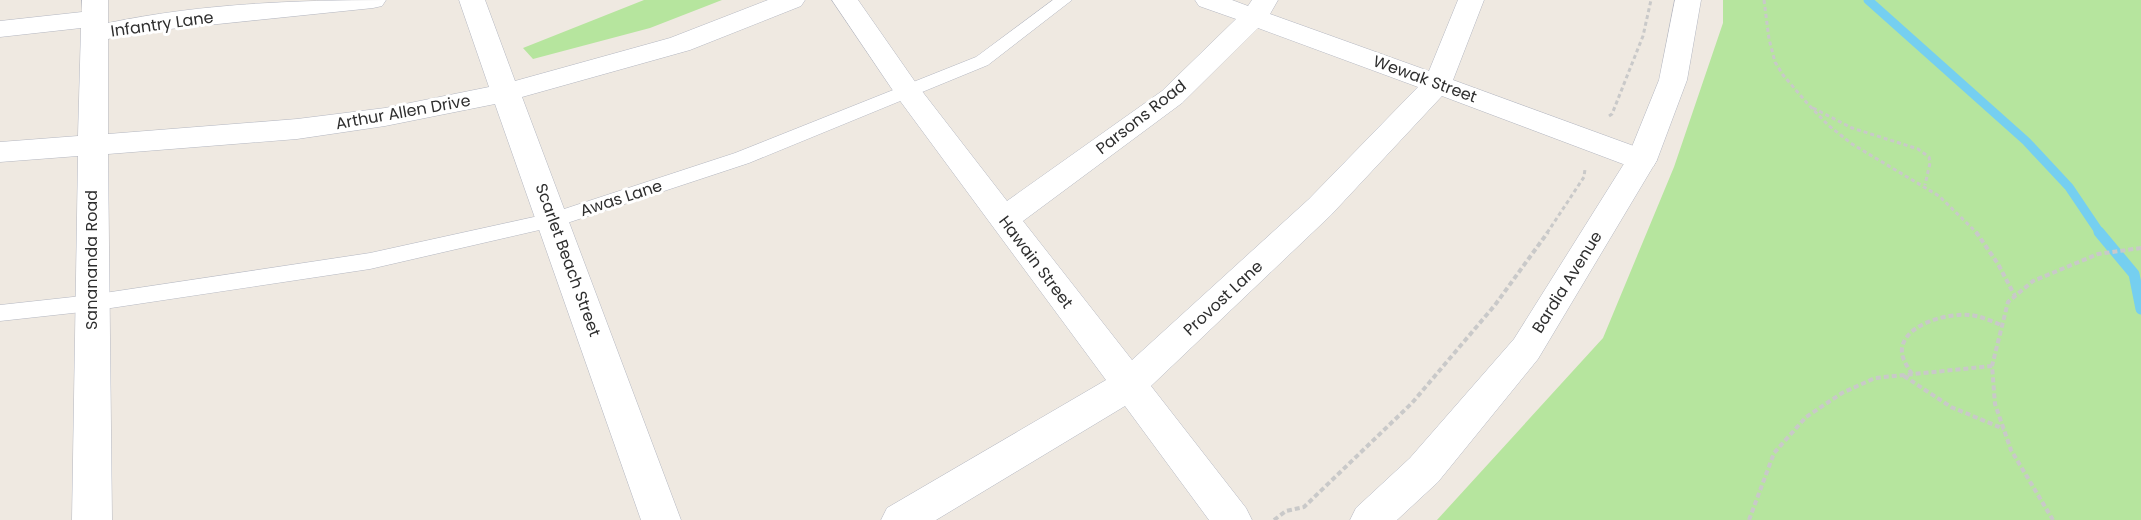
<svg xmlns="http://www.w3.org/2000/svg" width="2141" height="520" viewBox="0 0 2141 520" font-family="Poppins,sans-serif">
<rect width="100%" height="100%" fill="#efe9e1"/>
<path fill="#b6e59e" d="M644,0H722L650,28L533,59L523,48Z
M1723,0H2141V520H1437L1603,338L1674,167L1723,23Z"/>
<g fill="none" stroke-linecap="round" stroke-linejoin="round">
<path stroke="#75cff0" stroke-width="9" d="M1868,0L2026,141L2069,187L2100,233"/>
<path stroke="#75cff0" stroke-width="11" d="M2099,232L2134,274L2141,309"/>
<g stroke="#b4b7c1" stroke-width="1">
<path id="service" d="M1053,0H1072L988,65L749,163L561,225L370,269L91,311L0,321V305L91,295L370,253L552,213L735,153L976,57Z"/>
</g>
<g stroke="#b4b7c1" stroke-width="1">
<path id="minor" d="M82,0H108V23C199,4 294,0 386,0L382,6L373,8L141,32L108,39V134L297,119L385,108L489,87L459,0H485L515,81L670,38L768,0H805L801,6L690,50L522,97L681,520H641L495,104L385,126L297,139L108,154L112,520H72L78,156L0,162V142L78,136L81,28L0,37V21L82,12Z
M832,0H858L918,86L1007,201L1162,91L1236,19L1199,6L1195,0H1232L1248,6L1252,0H1278L1270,14L1429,71L1458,0H1484L1453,80L1653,153L1657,160L1653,167L1642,170L1631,167L1442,96L1331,215L1151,386L1246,508L1252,520H1209L1125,406L936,520H881L887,508L1106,380L898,98ZM1258,28L1418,87L1309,199L1132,360L1023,221L1182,103Z"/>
</g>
<g stroke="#b4b7c1" stroke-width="1">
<path id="tertiary" d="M1675,0H1701L1687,80L1657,160L1538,359L1438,482L1397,520H1350L1356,508L1410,458L1514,339L1627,159L1659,80Z"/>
</g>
<path stroke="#c9c9c9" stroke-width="3" stroke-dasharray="4 3" stroke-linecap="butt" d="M1764,0L1769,39L1775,62L1783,75L1807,103L1828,125L1852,144L1939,196L1977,233
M1813,108L1852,128L1918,149L1929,157L1930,163L1925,185
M1609,116L1612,114L1643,36L1651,0
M1547,233L1584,177L1585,169"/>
<path stroke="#c9c9c9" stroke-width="4" stroke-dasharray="5 3" stroke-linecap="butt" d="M1976,232L1998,264L2015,296
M1912,374C1907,366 1901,358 1902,348C1906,323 1949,313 1970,315C1981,316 1991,321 2001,325
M1904,376L1951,407L2004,429
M1274,520L1286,511L1304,507L1412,403L1495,305L1548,232
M1749,520L1774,453L1806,417L1842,393L1875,378L1992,366
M2053,520L2011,450L1995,404L1992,366L2008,302L2033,281L2098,254L2141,248"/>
<use href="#service" fill="#fff" fill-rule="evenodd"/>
<use href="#minor" fill="#fff" fill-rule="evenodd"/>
<use href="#tertiary" fill="#fff" fill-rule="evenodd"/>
</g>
<g text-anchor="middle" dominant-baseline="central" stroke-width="6" stroke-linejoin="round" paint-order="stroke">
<g font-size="16" fill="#2e2e2e" stroke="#fff">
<text transform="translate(162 24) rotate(-8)">Infantry Lane</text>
<text transform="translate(1425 79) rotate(20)">Wewak Street</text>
<text transform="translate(403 112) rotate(-10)">Arthur Allen Drive</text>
<text transform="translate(1141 117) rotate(-38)">Parsons Road</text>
<text transform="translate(621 198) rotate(-18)">Awas Lane</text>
<text transform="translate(91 260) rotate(-90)">Sanananda Road</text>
<text transform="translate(568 260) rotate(70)">Scarlet Beach Street</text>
<text transform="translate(1036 262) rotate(53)">Hawain Street</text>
<text transform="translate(1567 282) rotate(-58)">Bardia Avenue</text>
<text transform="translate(1223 298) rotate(-43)">Provost Lane</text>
</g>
</g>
</svg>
